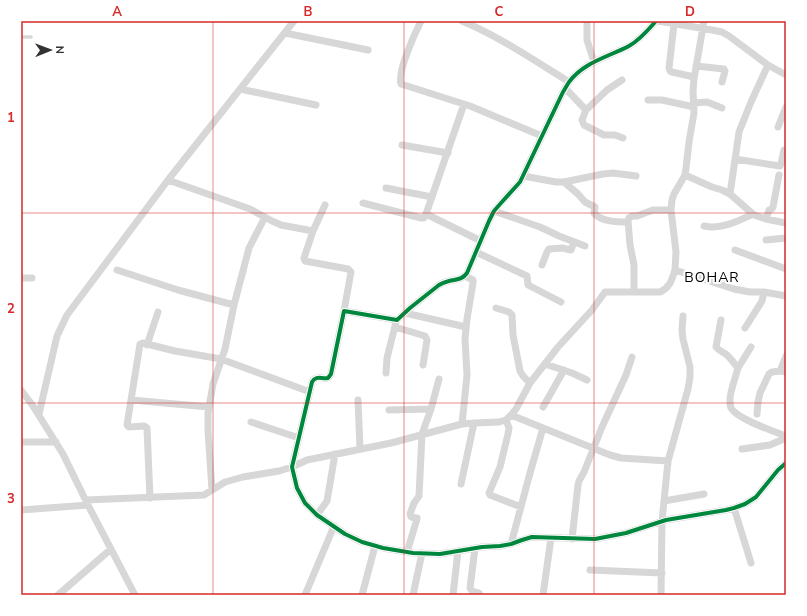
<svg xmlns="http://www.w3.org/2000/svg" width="807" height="616" font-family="'Nunito Sans',sans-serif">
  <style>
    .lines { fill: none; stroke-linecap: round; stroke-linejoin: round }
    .lane { stroke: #d7d7d7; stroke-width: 3.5 }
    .street { stroke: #d7d7d7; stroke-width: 7 }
    .cycleway-casing { stroke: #fff; stroke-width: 6 }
    .cycleway { stroke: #00873e; stroke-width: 4 }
    .grid { fill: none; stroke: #d62828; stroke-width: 1; stroke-opacity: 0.55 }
    .labels { text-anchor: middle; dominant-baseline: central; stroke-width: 4; stroke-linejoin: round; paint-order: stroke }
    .quarter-label { font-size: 14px; letter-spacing: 1px; fill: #000; stroke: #fff }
    .neatline { fill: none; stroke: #d62828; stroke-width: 1.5 }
    .grid-label { font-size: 13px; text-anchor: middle; font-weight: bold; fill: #d62828 }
  </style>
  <rect width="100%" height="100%" fill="#fff"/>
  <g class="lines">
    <path class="lane" d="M21,37H31"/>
    <path class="street" d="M421,21C415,33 397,72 401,84L470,106L542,136
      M462,21C500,37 534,60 569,82
      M656,21C648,30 640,40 629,46C608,57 584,62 569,82C567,85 565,89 563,92L520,182L501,203L494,211L489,221L467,273C462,280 457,279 449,281C445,282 442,283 439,285L410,308L397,320L344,311L331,374L328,378C321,379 316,375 312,382L292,467L297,488L305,503L317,515L345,534L362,542L383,548L413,553L440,554L482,547L500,546L511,544L522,540L532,537L595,539L626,533L666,520L726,510L734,508L745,504L756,497L778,470L786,463
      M658,21L712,30L722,32L729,36L768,65L786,75
      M587,24V40L594,62
      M674,24L669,68L670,71L672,72L694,77
      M285,33L368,50
      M696,66L724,69L725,71L722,82
      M565,88L586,110L582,120L584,125L604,135H615L623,138
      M240,89L316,105
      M648,100H662L694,107
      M694,103L707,102L722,108
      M464,104L426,214L481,241
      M586,110L607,90L622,80
      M778,127L786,107
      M402,145L448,153
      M735,159L780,166L781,164L784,150
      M685,175L712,187L722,190L730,194L754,215L766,219L786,223
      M523,176L556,182H564L603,174L613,173L636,176
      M168,180L250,209L272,221L281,225L313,231L304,258L305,261L348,269L351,272L344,311
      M564,182L578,194L585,202L595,207L594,213C601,222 618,222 628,222
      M386,188L432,197
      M730,194L739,132L751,102L768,65
      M363,203L421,218H424L426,214
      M494,211L540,227L559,236L585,246
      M766,219L769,210L772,209L773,207L779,175
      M704,226C721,230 738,221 753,214
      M313,231L325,205
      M766,240L786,238
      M735,250L786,269
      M476,252L527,276L528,285L561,302
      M542,265L547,252L549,249L562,248L571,250L574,242
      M117,270L178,290L234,305
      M675,270L676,252L671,210L672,200L674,194L685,175L686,168L689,142L694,113L693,91L694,79L704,21
      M21,278H32
      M634,292V265L630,245L628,221L629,218L632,216H637L653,210H671
      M496,308L509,312L512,315L513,335L520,371L523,376L530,383
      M405,313L466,327
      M721,320L716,347C719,351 723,352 727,355C731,359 734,363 738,368C736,376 729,394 730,401C730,404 730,406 731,408C737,419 773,431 786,436
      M395,327L425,336L427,340L423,365
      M745,328L762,301L764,292
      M147,345L158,312
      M786,356L780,371L786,372
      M545,364L572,373L587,380
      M738,368L751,347
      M386,373L387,358L396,322
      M21,390L33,406L63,454L88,505L135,595
      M131,400L209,407
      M358,400L360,449
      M543,407L564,370
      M389,410L431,409
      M39,414L57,336L67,315L168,180L294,21
      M757,414L758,402L760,393L769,374L772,372L780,371
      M511,415L610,455L621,458L668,461
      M506,420L509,428L508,434L500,467L489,493L490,495L521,507
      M251,422L299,438
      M462,424L467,375L465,339L467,319L473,283V280L465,276
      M21,442H56
      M742,449L770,445L786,438
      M461,484L474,423
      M212,490L208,431V413L213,384L225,349L234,305L249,248L265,217
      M150,498L147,428L144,426L129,427L127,425L140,344L143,343L175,351L221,359L310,392
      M86,500L204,495L225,482L243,477L279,471L292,467L307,460L391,443L462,424L474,423L499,422L506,420L511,415L516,409L530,383L558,347L592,310L605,292H660C670,288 672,279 675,270L734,289L750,292H764L786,296
      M664,501L704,494
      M734,508L751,563
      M21,510L88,505
      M317,515L327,501L335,454
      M572,539L578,485L579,481L584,472L602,427L626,375L632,357
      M511,544L530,473L543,428
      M475,548L470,588L472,591L479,593L480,595
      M407,552L417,519V518L411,517L410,514L414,503L419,496L422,434L431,409L439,379
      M590,570L662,573
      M58,595L111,549
      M305,595L334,526
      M362,595L375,546
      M413,595L422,553
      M453,595L458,551
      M543,595L551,538
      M661,595L662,521L668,461L688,389L690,377V367L683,339L682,330L683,316"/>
    <g class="cycleway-casing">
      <path id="cycleway" d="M656,21C648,30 640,40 629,46C608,57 584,62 569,82C567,85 565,89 563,92L520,182L501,203L494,211L489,221L467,273C462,280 457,279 449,281C445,282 442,283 439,285L410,308L397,320L344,311L331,374L328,378C321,379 316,375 312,382L292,467L297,488L305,503L317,515L345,534L362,542L383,548L413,553L440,554L482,547L500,546L511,544L522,540L532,537L595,539L626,533L666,520L726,510L734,508L745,504L756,497L778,470L786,463"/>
    </g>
    <use href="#cycleway" class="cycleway"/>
  </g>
  <path class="grid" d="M213,21V595M404,21V595M594,21V595M21,213H786M21,403H786"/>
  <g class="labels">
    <g class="quarter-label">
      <text x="712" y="277">BOHAR</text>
    </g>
  </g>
  <rect width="807" height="616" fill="none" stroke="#ffffff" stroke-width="44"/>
  <g transform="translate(50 50) rotate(89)" stroke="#ffffff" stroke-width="3" paint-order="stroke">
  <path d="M0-3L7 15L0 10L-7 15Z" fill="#333333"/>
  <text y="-6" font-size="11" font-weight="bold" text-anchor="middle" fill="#333333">N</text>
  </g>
  <rect x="22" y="22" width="763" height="572" class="neatline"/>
  <g class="grid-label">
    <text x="117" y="16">A</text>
    <text x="308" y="16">B</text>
    <text x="499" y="16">C</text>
    <text x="690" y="16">D</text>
    <text x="11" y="122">1</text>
    <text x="11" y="313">2</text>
    <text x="11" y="503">3</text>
  </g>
</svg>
